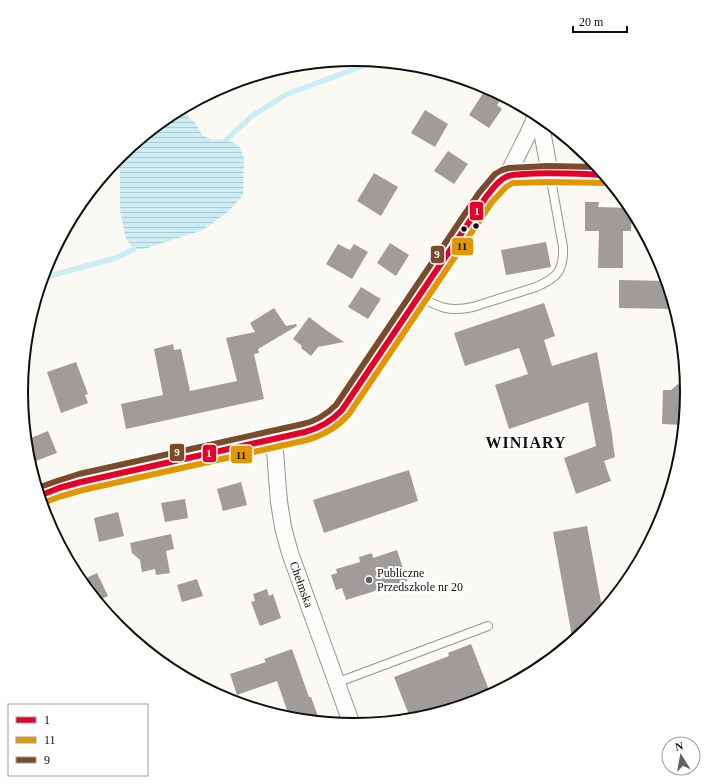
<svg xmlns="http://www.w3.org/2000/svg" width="709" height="784" font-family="'Times New Roman',serif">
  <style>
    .water { fill: url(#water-rules) }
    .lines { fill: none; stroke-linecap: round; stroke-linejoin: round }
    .stream { stroke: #ccedf4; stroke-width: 5.5 }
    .building { fill: #9f9c9a }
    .lane-casing { stroke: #959492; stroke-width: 10 }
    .street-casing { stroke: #959492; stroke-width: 18 }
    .lane { stroke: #fefefd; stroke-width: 8 }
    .street { stroke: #fefefd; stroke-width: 16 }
    .bus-1-casing { stroke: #fff; stroke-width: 9 }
    .bus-2-casing { stroke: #fff; stroke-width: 9 }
    .bus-3-casing { stroke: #fff; stroke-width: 9 }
    .bus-1 { stroke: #e4002b; stroke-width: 6 }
    .bus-2 { stroke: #e09702; stroke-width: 6 }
    .bus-3 { stroke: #7a4b2a; stroke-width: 6 }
    .bus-dot { fill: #0f0f0f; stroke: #fff; stroke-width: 1.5 }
    .poi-dot { fill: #62615f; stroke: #fff; stroke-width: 1.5 }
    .labels { text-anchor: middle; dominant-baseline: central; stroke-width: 4; stroke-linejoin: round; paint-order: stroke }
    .poi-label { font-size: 12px; fill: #0f0f0f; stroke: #fff; text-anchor: start }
    .street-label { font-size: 12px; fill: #0f0f0f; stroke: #fff }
    .district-label { font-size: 16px; font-weight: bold; letter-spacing: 1px; fill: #0f0f0f; stroke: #fff }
    .rim { fill: none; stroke: #0f0f0f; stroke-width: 2 }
    .line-badge { stroke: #fff; stroke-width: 1.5 }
    .badge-label { font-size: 11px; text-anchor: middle; font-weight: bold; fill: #fff }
    .pale-badge-label { font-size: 11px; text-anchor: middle; font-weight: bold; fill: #111 }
  </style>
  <defs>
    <pattern id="water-rules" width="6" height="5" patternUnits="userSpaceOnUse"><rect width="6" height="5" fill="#ccedf4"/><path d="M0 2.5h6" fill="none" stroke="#aecad0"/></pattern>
  </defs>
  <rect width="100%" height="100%" fill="#fbf9f4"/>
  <path class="water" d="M172,113L185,114L196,124L202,135L212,140L227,139L239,146L244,158L243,195L230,210L203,230L144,249H134L126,239L120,212V173L118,158Z"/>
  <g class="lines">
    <path class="stream" d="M227,139L252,116L285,95L376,61
      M42,278L116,258L134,249"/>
  </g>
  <path class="building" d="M487,87L504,95L497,105L502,109L489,128L469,115Z
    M425,110L448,124L435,147L411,133Z
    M448,151L468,164L454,184L434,171Z
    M374,173L398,187L381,216L357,201Z
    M585,202H599L598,207L632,208L631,231H623V268H598L599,231H585Z
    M546,242L551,267L506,275L501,250Z
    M390,243L409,255L396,276L377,263Z
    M338,244L350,250L354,244L368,252L352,279L326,264Z
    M619,280L668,281L676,309L619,308Z
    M361,287L381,299L368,319L348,307Z
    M544,303L555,336L544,340L552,366L597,352L612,434L613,444L615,457L604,461L611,481L576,494L564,458L596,446L588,402L509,429L495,385L528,374L519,348L465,366L454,333Z
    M274,308L286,326L296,324L297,326L258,349L259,353L254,354L264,399L126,429L121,404L163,395L154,349L173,344L174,350L181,349L190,391L237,381L226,338L255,332L250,323Z
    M309,317L326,330L344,342L318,347L311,356L301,348L302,346L293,339Z
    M76,362L88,394L85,395L88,403L61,413L47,372Z
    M678,384L683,390H687L685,425L662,424L663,390H671Z
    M48,431L57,453L33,462L26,440Z
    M409,470L418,501L324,533L313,500Z
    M241,482L247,505L223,511L217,489Z
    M185,499L188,518L165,522L161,503Z
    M118,512L124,536L99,542L94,518Z
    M587,526L603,613L590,628L573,642L553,532Z
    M171,534L174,549L166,551L170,573L156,575L155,569L142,572L140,560L132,553L130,543Z
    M397,550L407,581L346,600L342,588L336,590L331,575L337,573L336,569L360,562L359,557L372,553L373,558Z
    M97,573L108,596L97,601L80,581Z
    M197,579L203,596L182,602L177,585Z
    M267,589L269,596L273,594L281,618L260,626L251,602L255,601L253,594Z
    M471,644L491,695L482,700L419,719L411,720L394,677L449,656L448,653Z
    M292,649L309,697H311L320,722L290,719L277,681L237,695L230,674L266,662L264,659Z"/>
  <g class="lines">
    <g class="lane-casing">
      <path id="lane" d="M419,296C440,308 449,312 473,307L536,287C557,278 564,271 563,247L550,174
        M336,683L488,626"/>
    </g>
    <g class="street-casing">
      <g id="street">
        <path d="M539,115L550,174"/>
        <path d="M507,176L535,174L606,175"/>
        <path id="s1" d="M274,439L279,502L283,527L290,553L352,725"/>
        <path d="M39,496C65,484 96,479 124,472C184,458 245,445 305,432C321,428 331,423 342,410L486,197L493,189L507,176L528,134L533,123L536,113"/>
      </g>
    </g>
    <use href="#lane" class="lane"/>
    <use href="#street" class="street"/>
    <g class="bus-1-casing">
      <path id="bus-1" d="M39,496L59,488L81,482L305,432C320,428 331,422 342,410L486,197C492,190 497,181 506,177C511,174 518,175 524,174C551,172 579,174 606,175"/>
    </g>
    <g class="bus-2-casing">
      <path id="bus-2" d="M42,503L62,496L83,490L307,440C324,435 337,428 349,414L492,202L506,187L513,183L548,182L606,183"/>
    </g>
    <g class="bus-3-casing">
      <path id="bus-3" d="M37,488L57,481L79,474L303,424C316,421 326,415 336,405L479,193L495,174L502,170L509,168L547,166L599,167"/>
    </g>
    <use href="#bus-1" class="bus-1"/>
    <use href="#bus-2" class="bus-2"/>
    <use href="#bus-3" class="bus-3"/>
  </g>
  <g class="bus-dot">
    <circle cx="476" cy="226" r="3.5"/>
    <circle cx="464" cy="229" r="3.5"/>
  </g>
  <circle class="poi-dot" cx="369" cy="580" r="4"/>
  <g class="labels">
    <g class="poi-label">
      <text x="377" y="573">Publiczne<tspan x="377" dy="14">Przedszkole nr 20</tspan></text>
    </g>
    <g class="street-label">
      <text stroke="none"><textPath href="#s1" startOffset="149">Chełmska</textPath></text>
    </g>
    <g class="district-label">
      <text x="526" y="442">WINIARY</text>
    </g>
  </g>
  <path d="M0 0H709V784H0ZM28 392a326 326 0 1 1 652 0a326 326 0 1 1-652 0Z" fill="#fff" fill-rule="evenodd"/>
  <path class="rim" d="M28 392a326 326 0 1 1 652 0a326 326 0 1 1-652 0Z"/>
  <g class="line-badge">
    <rect x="469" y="201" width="15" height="20" rx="4" fill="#e4002b"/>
    <rect x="451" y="237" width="23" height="19" rx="4" fill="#e09702"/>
    <rect x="430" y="245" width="15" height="19" rx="4" fill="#7a4b2a"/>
    <rect x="169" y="443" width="16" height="19" rx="4" fill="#7a4b2a"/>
    <rect x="202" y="444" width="15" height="19" rx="4" fill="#e4002b"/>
    <rect x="230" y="445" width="23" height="19" rx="4" fill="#e09702"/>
  </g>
  <g class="badge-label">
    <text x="477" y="215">1</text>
    <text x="437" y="258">9</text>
    <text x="177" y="456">9</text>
    <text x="209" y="457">1</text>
  </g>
  <g class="pale-badge-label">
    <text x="462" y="250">11</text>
    <text x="241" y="459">11</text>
  </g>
  <rect x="8" y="704" width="140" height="72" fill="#ffffff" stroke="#9f9f9f"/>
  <rect x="16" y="717" width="20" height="6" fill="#e4002b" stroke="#9f9f9f"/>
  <text x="44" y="724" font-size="12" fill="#0f0f0f">1</text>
  <rect x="16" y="737" width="20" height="6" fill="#e09702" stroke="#9f9f9f"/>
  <text x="44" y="744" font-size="12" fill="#0f0f0f">11</text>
  <rect x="16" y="757" width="20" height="6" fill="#7a4b2a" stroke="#9f9f9f"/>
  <text x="44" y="764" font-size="12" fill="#0f0f0f">9</text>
  <g transform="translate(681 756) rotate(349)"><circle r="19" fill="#ffffff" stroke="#9f9f9f"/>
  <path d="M0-3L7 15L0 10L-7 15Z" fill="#62615f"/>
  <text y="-6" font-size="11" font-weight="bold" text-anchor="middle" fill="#0f0f0f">N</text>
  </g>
  <path d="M573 26v6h54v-6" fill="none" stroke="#0f0f0f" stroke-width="2"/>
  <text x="579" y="26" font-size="12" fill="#0f0f0f" stroke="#ffffff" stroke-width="3" paint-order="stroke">20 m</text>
</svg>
